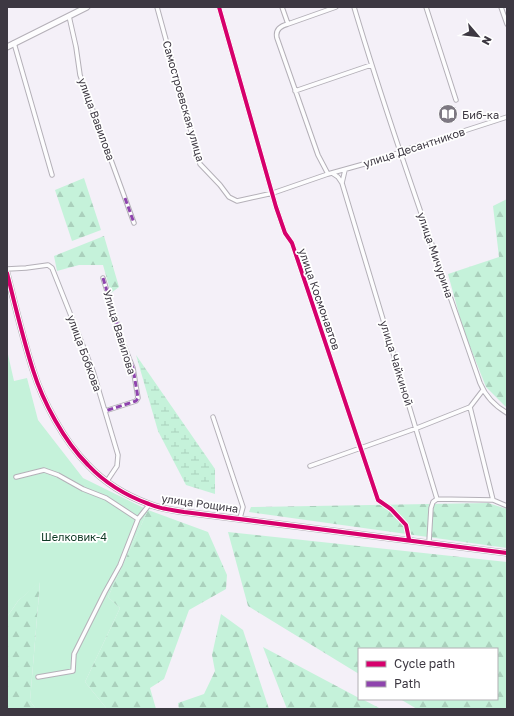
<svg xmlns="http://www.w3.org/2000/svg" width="514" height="716" font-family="'Golos Text',sans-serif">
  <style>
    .green { fill: #c5f2da }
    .forest { fill: url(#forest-firs) }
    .wetland { fill: url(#wetland-marsh) }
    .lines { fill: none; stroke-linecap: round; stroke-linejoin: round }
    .street-casing { stroke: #b4b0b8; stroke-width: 5.5 }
    .secondary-casing { stroke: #b4b0b8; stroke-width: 7 }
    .street { stroke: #fdfdfe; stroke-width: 3.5 }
    .secondary { stroke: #fdfdfe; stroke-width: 5 }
    .quiet { stroke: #8e44ad; stroke-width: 3; stroke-dasharray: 6 3; stroke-linecap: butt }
    .cycleway-casing { stroke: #fff; stroke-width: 6 }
    .cycleway { stroke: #d6006c; stroke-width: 4 }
    .labels { text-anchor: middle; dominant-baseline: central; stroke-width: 3.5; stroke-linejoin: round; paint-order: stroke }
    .street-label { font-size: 11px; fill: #3d3842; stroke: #fff }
    .poi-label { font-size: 11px; fill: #3d3842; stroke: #fff; text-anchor: start }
    .park-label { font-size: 11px; fill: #0e3924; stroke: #fff }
  </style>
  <defs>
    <pattern id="forest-firs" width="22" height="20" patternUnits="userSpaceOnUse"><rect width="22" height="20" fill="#c5f2da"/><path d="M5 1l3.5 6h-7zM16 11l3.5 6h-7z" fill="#aad0bc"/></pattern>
    <pattern id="wetland-marsh" width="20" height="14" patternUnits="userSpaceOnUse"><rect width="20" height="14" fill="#c5f2da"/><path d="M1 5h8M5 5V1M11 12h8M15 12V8" fill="none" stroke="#aad0bc"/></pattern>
  </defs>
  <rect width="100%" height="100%" fill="#f4f0f8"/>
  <path class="green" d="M7,350L14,381L27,378L38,420L83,478L148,510L108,597L120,608L85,682L107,709H36L30,701L40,582L18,601L7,617Z"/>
  <path class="forest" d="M84,178L101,230L72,241L55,190Z
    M507,199V408L486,387L463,329L448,274L499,257L493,206Z
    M104,236L119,287L111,293L103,265H79L57,271L54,256Z
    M488,503L507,509V548L249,512L251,507Z
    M148,510L208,532L227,575L226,589L189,610L164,679L150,688L156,709H107L85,682L120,608L108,597Z
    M228,532L507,562V709H417L400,699H497V649H359V674L248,606Z
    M40,581L30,701L36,709H7V617L18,601Z
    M221,614L243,630L269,709H179L178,703L204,694L215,671L212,655Z
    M263,647L359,698V699H362L381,709H287Z"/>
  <path class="wetland" d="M136,355L215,469V494L186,485L158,431Z"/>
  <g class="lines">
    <g class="street-casing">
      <path id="street" d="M157,7L200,164L220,185L229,197L237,201L273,193L328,174L382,159L408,149L507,117
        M219,7L276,207L285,233L292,243L378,500L391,509L406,525L409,539
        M282,7L288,24C280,26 275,30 277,38L318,155L328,174
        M354,7C392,134 437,258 480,383C485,395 495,406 507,413
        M426,7L456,100
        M501,7L507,24
        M69,16L76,47L80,75L134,223
        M288,24L336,7
        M14,43L52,175
        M295,91L371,65
        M345,170L342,183L437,499L433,502L431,508L429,542
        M332,173L338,177L342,183
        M7,269L26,268L48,265L52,268L93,371L118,455L117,466L107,481
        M103,278L123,343L133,368L138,398L136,401L105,411
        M483,390L470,407L493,500
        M213,417L243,507L240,518
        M310,466L417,428L470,407
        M16,477L44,470L58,475L83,489L106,498L138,519L120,565L105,592L74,654L73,671L38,677
        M437,499L493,500L507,506
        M138,519L149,505"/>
    </g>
    <g class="secondary-casing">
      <path id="secondary" d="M7,47L87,7
        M7,273C15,305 23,339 33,370C43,402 64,441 88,465C104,482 127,496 149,504C160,509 173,510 184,512L507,553"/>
    </g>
    <use href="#street" class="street"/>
    <use href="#secondary" class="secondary"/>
    <path class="quiet" d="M125,198L134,223
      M103,278L123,343L133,368L138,398L136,401L105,411"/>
    <g class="cycleway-casing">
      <path id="cycleway" d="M219,7L276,207L285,233L292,243L378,500L391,509L406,525L409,539
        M7,273C15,305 23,339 33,370C43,402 64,441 88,465C104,482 127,496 149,504C160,509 173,510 184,512L507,553"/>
    </g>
    <use href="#cycleway" class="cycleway"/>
  </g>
  <defs>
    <g id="library-disc" transform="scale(1)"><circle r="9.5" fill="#7d7882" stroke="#fff"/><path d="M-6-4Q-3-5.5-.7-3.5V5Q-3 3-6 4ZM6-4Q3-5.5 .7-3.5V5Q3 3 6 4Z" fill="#fff"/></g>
  </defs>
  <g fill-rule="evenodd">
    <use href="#library-disc" x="448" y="114"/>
  </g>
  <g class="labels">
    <g class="street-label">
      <text transform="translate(184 101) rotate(74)">Самостроевская улица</text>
      <text transform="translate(97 119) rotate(70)">улица Вавилова</text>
      <text transform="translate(414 147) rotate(-18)">улица Десантников</text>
      <text transform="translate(436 255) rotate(71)">улица Мичурина</text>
      <text transform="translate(320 299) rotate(71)">улица Космонавтов</text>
      <text transform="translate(120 332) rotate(73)">Улица Вавилова</text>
      <text transform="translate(85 353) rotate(70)">улица Бобкова</text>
      <text transform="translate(397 363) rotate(73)">улица Чайкиной</text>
      <text transform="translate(200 503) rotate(8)">улица Рощина</text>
    </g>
    <g class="poi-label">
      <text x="462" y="114">Биб-ка</text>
    </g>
    <g class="park-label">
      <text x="74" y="536">Шелковик-4</text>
    </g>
  </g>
  <rect width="514" height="716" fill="none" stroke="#3d3842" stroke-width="16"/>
  <rect x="358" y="648" width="140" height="52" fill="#ffffff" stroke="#b1afb3"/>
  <rect x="366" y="661" width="20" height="6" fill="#d6006c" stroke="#b1afb3"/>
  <text x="394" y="668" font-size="12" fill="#3d3842">Cycle path</text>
  <rect x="366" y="681" width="20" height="6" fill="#8e44ad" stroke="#b1afb3"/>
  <text x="394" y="688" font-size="12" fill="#3d3842">Path</text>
  <g transform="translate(478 36) rotate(118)" stroke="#ffffff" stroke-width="3" paint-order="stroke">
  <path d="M0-3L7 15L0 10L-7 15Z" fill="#3d3842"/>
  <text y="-6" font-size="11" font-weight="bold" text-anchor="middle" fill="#3d3842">N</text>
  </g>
</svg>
